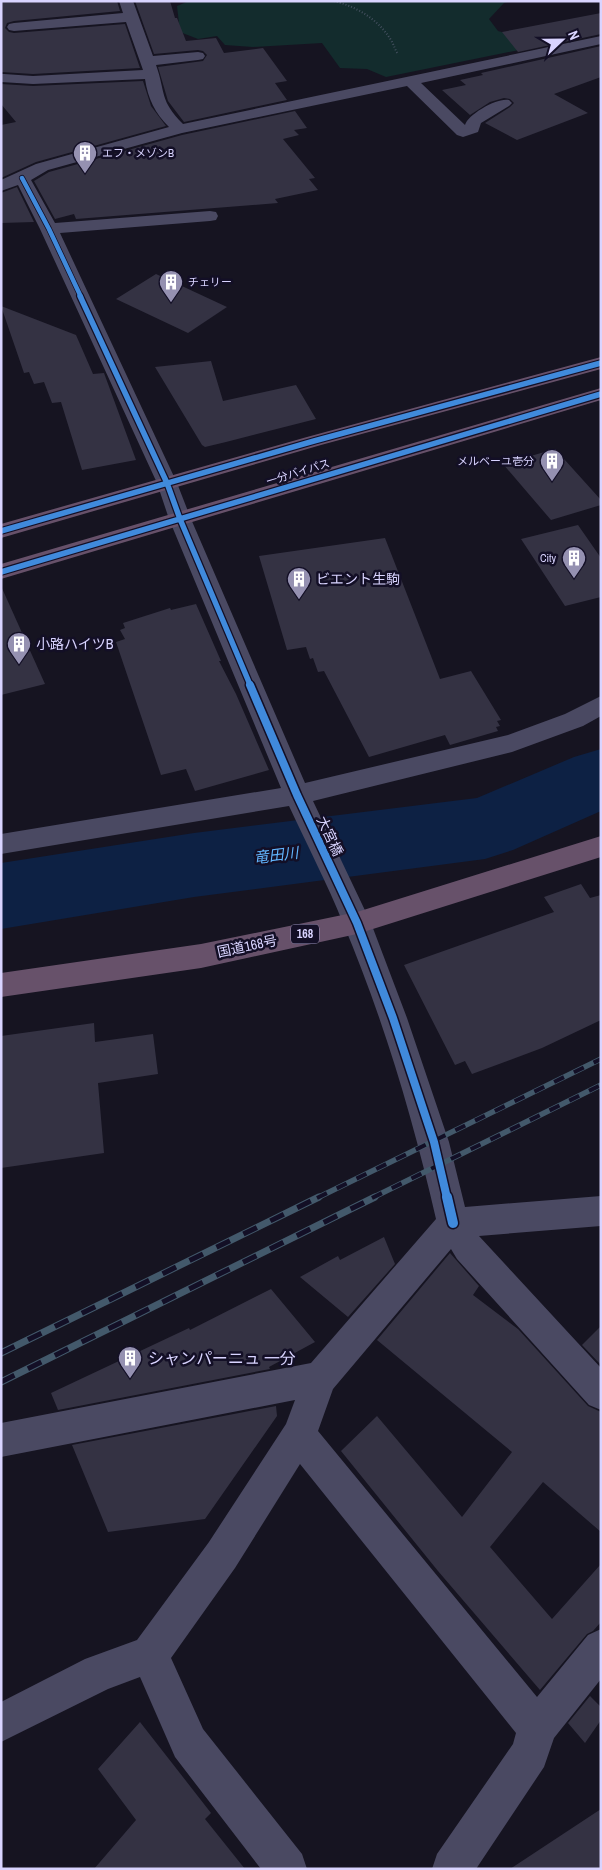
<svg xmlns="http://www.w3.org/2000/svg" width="602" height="1870" font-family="'Archivo Narrow','Noto Sans JP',sans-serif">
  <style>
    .green { fill: #132c2d }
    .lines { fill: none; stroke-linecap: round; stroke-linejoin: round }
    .river { fill: #0d2144; fill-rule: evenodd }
    .building { fill: #343243 }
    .path { stroke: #44505f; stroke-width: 2; stroke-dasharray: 1 2; stroke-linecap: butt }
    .minor { fill: #4a4962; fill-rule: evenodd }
    .highway { fill: #67516a; fill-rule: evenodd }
    .rail-far1-casing { stroke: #43596b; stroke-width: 5.5 }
    .rail-casing { stroke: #43596b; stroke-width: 7 }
    .rail-far1 { stroke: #130f26; stroke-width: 4; stroke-dasharray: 11; stroke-linecap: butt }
    .rail { stroke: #130f26; stroke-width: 5; stroke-dasharray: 15; stroke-linecap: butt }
    .cycleway-far3-casing { stroke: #130f26; stroke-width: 6 }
    .cycleway-far2-casing { stroke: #130f26; stroke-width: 8 }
    .cycleway-far1-casing { stroke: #130f26; stroke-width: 11 }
    .cycleway-casing { stroke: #130f26; stroke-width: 13 }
    .cycleway-far3 { stroke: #408adc; stroke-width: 4.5 }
    .cycleway-far2 { stroke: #408adc; stroke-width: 5.5 }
    .cycleway-far1 { stroke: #408adc; stroke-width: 8 }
    .cycleway { stroke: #408adc; stroke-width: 10 }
    .labels { text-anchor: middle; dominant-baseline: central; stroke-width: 5; stroke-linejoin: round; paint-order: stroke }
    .far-poi-label { font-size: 11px; fill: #d9d4ff; stroke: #130f26; text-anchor: start }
    .far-street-label { font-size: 11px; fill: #d9d4ff; stroke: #130f26 }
    .shield { fill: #130f26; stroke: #9e99be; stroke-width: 1 }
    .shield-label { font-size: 12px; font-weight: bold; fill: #d9d4ff }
    .poi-label { font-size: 14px; fill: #d9d4ff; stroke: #130f26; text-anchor: start }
    .street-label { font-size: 14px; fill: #d9d4ff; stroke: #130f26 }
    .water-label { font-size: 15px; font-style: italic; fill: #62b6ff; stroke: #130f26 }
    .near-poi-label { font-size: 16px; fill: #d9d4ff; stroke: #130f26; text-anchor: start }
  </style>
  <rect width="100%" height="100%" fill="#161421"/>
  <path class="green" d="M189,1H511L504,3L489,19L498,31L512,35L529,48L386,77L367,69L340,68L322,43L253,47L225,45L217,36L198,39L180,32L177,6Z"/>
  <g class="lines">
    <path class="river" d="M601,749V811L513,850L485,859L194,897L1,929V863L194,833L477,798L574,757Z"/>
  </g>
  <path class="building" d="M1,1H117L120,11L14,21L7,23L5,28L9,32L14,33L125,24L140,68L33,74L1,72Z
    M135,1H170L175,18H177L186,41L216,38L224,53L263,48L287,81L275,83L287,100L184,122L168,101L158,67L203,61L207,55L203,51L198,50L154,54Z
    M601,13V34L518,52L502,32Z
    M601,46V77L554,94L588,113L517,140L485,123L510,107L514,103L510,99L504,98L490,102L470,115L442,90L466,85L460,80L483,75L481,73Z
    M143,81L151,106L166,126L36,162L1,178V125L16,122L1,104V84L33,86Z
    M295,111L307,128L294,130L299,135L283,139L315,178L309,179L318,190L275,199L278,203L76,219L74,214L55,219L34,181L49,172L182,135Z
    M17,187L34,222L1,223V193Z
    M156,274L227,307L188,333L116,299Z
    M1,306L76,335L93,374L104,373L136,460L82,470L61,402L52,403L44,382L34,384L29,372L24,373Z
    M211,361L223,401L296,385L316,419L226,442L205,447L202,445L155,367Z
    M555,449L601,500V505L551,520L503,464Z
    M578,525L601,558V597L565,606L521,539Z
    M385,538L440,679L471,671L501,720L497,721L500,726L496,727L498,731L450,745L445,735L369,757L324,671L318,672L313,658L310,659L306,647L287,650L259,556Z
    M1,586L45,684L1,695Z
    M196,604L221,661H219L236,694L269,770L195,791L186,769L161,775L116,642L125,639L120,630L125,628L123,623L170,608L171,610Z
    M581,884L590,898L601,895V1020L542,1048L472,1074L465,1061L455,1065L404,965L554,912L544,897Z
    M94,1023L95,1042L153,1034L158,1074L98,1083L104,1153L1,1168V1036Z
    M384,1237L395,1264L348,1317L300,1277L338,1256L340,1260Z
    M450,1253L479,1286L473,1295L518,1329L588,1406L601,1412V1532L543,1482L490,1547L552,1619L601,1564V1622L593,1631L587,1634L540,1690L438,1571L341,1451L377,1416L462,1517L512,1452L377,1340Z
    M271,1289L315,1342L269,1367L270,1369L58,1410L51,1393L189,1328L190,1330Z
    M601,1326V1365L582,1345Z
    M276,1406L277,1416L205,1519L108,1532L72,1445Z
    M590,1696L601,1707V1720L585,1743L568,1723Z
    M140,1722L211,1813L205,1819L245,1869H94L136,1820L98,1769Z
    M601,1809V1869H510Z"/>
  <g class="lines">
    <path class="path" d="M334,1C357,7 378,19 391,40C394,45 395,50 398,54"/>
    <path class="minor" d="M119,1H133L153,56L198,52L203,53L205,56L203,59L198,60L156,65C166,93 159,100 183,124L601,36V44L421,83L465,125C468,114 498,97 509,100L512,103L509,106L481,123L478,132L463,137L457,135L407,86L182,133L48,170L31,180L55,223L210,211L216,212L218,216L216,220L210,221L60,233L177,483L191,519L305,783L508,735L565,714L601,696V716L583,726L512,752L313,801L371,923L407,1018L449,1142L465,1207L601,1196V1226L479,1236L601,1368V1410L589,1405L457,1259L451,1249L333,1389L318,1431L537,1697L588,1635L601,1629V1679L554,1738L544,1767L476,1869H432L437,1854L513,1744L516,1733L300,1464L235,1568L171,1658L203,1729L302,1854L307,1869H261L175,1757L140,1677L108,1689L1,1742V1702L85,1659L137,1640L209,1542L286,1424L295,1400L1,1457V1423L311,1363L436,1219C413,1118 383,1018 343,923C327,883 307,845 289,806L1,854V834L281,788L169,519L157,483L40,229L18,185L1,191V180L36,164L169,127C155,113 148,99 145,79L33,84L1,82V74H4L33,76L143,70L126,22L14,31L9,30L7,27L9,24L14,23L123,13Z"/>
    <path class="highway" d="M601,357V369L321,445L1,538V524L307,437Z
      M601,388V400L1,579V564Z
      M601,836V857L357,934L201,968L1,997V973L201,944L357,912Z"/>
    <g class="rail-far1-casing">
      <path id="rail-far1" d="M317,1198L601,1059
        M372,1198L601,1085"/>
    </g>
    <g class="rail-casing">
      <path id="rail" d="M1,1353L319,1197
        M1,1382L375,1197"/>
    </g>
    <use href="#rail-far1" class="rail-far1"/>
    <use href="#rail" class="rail"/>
    <g class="cycleway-far3-casing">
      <path id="cycleway-far3" d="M22,178L49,229L81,297"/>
    </g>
    <g class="cycleway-far2-casing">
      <path id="cycleway-far2" d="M80,296L167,483L180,519L251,687
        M1,531L314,441L601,363
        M1,572L601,394"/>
    </g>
    <g class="cycleway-far1-casing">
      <path id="cycleway-far1" d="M250,685L297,795L357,923L393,1018L434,1142L447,1198"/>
    </g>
    <g class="cycleway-casing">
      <path id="cycleway" d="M447,1197L453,1223"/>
    </g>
    <use href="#cycleway-far3" class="cycleway-far3"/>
    <use href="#cycleway-far2" class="cycleway-far2"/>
    <use href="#cycleway-far1" class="cycleway-far1"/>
    <use href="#cycleway" class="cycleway"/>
  </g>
  <defs>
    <g id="building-pin" transform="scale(1.25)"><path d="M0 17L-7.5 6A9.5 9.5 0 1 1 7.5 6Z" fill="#9591b1" stroke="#130f26"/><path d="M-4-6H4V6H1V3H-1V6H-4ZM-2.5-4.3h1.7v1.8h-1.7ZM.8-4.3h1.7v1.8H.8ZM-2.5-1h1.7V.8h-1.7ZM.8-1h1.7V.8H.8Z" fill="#fff"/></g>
  </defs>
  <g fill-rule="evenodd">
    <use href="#building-pin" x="85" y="153"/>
    <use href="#building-pin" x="171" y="282"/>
    <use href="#building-pin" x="552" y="461"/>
    <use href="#building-pin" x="574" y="558"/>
    <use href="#building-pin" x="299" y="579"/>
    <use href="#building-pin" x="19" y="644"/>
    <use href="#building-pin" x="130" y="1358"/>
  </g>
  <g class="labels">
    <g class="far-poi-label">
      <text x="102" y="153">エフ・メゾンB</text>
      <text x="188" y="282">チェリー</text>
      <text x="534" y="461" text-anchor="end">メルベーユ壱分</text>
      <text x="556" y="558" text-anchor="end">City</text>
    </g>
    <g class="far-street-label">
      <text transform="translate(298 472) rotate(-17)">一分バイパス</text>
    </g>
    <rect class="shield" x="291" y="924.5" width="28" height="19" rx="4"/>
    <g class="shield-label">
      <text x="305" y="934">168</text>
    </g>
    <g class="poi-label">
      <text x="316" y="579">ビエント生駒</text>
      <text x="36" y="644">小路ハイツB</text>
    </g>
    <g class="street-label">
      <text transform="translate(330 836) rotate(65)">大宮橋</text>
      <text transform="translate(247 946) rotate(-12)">国道168号</text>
    </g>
    <g class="water-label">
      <text transform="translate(276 855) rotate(-7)">竜田川</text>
    </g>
    <g class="near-poi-label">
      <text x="148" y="1358">シャンパーニュ 一分</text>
    </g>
  </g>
  <rect width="602" height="1870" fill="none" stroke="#d9d4ff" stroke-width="5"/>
  <g transform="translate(562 40) rotate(68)" stroke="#130f26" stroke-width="4" paint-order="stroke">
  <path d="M0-4L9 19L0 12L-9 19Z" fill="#d9d4ff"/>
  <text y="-8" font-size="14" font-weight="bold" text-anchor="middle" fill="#d9d4ff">N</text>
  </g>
</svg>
